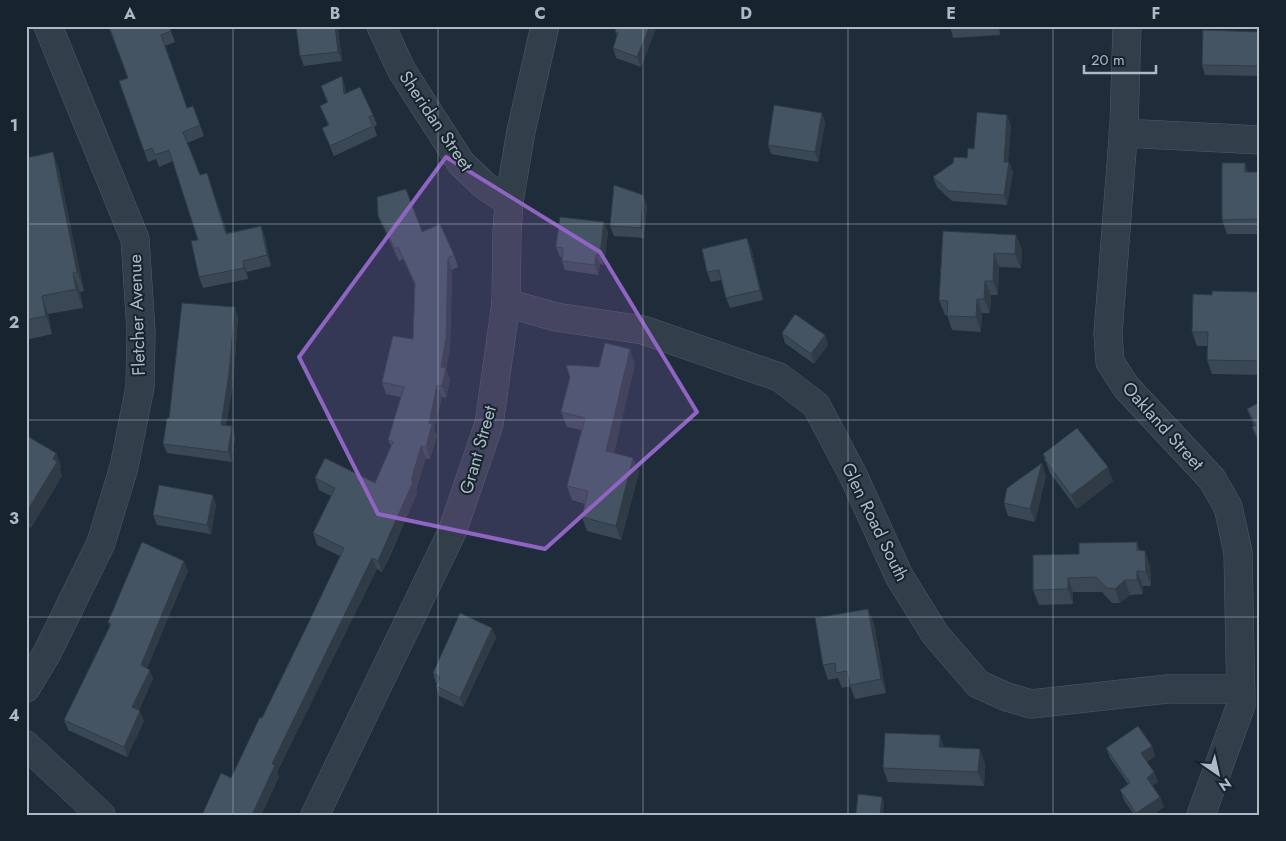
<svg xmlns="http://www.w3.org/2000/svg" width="1286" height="841" font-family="Jost,sans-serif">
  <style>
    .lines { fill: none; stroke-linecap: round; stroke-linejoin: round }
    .minor-casing { stroke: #4f5c67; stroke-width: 29 }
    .tertiary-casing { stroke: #4f5c67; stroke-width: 29 }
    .minor { stroke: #323e49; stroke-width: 28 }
    .tertiary { stroke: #323e49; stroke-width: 28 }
    .wall { fill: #3a4855 }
    .shaded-wall { fill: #303b45 }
    .building { fill: #445463; stroke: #303b45 }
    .marked { fill: #8f64c2; fill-opacity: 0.2; stroke: #8f64c2; stroke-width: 4; stroke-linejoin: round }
    .grid { fill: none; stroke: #acb9c6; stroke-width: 1; stroke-opacity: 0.55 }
    .labels { text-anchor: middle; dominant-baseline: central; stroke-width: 4; stroke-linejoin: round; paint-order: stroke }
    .street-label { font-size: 18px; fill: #acb9c6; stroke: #17232d }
    .neatline { fill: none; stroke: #acb9c6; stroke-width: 2 }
    .grid-label { font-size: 16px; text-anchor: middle; font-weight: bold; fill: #acb9c6 }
  </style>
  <rect width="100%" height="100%" fill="#1e2d39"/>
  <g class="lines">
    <g class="minor-casing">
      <path id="minor" d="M381,26L402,71L461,163L485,186L509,202
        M1127,26L1124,125L1108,334L1110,362L1126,387L1212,479L1228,507L1238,552L1241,705L1201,815
        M1123,133L1260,140
        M506,303L556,317L643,330L779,377L816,405L853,475L899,576L935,634L978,684L1007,697L1031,704L1167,689H1241
        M26,688L47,653L101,543L124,467L140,387L141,331L135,239L48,26
        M26,745L101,815"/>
    </g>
    <g class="tertiary-casing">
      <path id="tertiary" d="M315,815L452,532L489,424L506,303L507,233L509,202L521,131L545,26"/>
    </g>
    <use href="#minor" class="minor"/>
    <use href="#tertiary" class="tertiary"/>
  </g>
  <path class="wall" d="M108,26H169L175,42L165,46L187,108L193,106L204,136L187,143L200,175L207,173L227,233L261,226L265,238L271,266L247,272L248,279L203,288L199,277L198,240L173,161L159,167L156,159L148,162L119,81L128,78Z
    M296,26H342L343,29L338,30L342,61L304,66L300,56Z
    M657,26L641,67L616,58L613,48L617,36L615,31Z
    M950,26H1000V35L953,38Z
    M1260,32V76L1205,75L1202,65Z
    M321,86H345L346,93L373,115L377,125L374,127L377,136L334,156L322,128L328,125L320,106L327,102Z
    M822,113L825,123L818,162L771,154L768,145Z
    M1011,125L1008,162H1009L1013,172L1007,205L952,201L937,187L933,177L967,158L974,149Z
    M53,152L59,171L84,291L80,292L83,308L48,314L52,334L26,340V158Z
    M1249,172H1260V234H1227L1222,220Z
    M647,205L644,238L614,236L610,226Z
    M378,216L422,232L454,255L458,267L452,270L450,350L446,369L450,380L446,398L442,397L434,430L437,436L430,459L426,458L416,490L417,493L390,556L382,572L377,569L277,772L279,777L261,815H202L231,778L262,718L304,632L340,556L317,545L313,533L331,496L319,490L315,478L375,483L391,447L388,440L401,397L386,394L382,382L413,339L415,285L403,259L399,261L383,227Z
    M943,231L1022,249L1021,268L999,267L998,295H991L990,313H982L981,332L952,330L947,315H945L939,300Z
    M608,232L604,265L600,264L598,275L565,270L562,261V257H560L556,247Z
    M751,248L763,300L730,308L726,298L721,280L711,282L707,272Z
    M1260,292V375L1212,374L1207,360V346H1197L1192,332L1212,295Z
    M238,317L233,384L226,425L235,436L232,462L167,453L163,444L169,418Z
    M782,333L825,335L828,345L814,364L785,343Z
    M635,364L614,453L633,458L639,472L621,540L587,531L582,517L585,504L572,500L567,486L582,430L567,427L561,412L599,367Z
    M1260,402V446L1252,427L1254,426L1247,409Z
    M26,437L56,453L61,467L60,470L62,476L31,528L26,525Z
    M1043,454L1113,481L1077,509L1050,473Z
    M1046,476L1035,522L1008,516L1004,503Z
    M213,495L216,505L211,534L157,525L153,515Z
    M1140,550L1150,565L1151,586H1143V594L1130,595L1120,603H1112L1102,592H1073V604L1039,605L1033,590L1079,554Z
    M188,571L147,668L153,679L139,710L144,721L127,757L68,730L64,720L110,626L108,622Z
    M874,623L886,693L855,699L850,686L842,688L838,678L828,680L823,665Z
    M492,628L496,638L463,707L439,696L436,686L437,683H436L433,673Z
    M1152,746L1155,756L1147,762L1154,772L1158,782L1152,786L1160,797L1164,807L1152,815H1134L1124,800L1120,790L1128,784L1110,758L1106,748Z
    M944,747L985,763L984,786L888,782L883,768Z"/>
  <path class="shaded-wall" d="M335,26H337L338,30L342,61L338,52Z
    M650,26H657L641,67L637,57Z
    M997,26H1000V35Z
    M342,76L345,86L348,104L344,94Z
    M822,113L825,123L818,162L815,152Z
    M1007,115L1011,125L1007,172L1004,162Z
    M53,152L59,171L84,291L77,272Z
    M1009,162L1013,172L1007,205L1004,195Z
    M1245,163L1250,177L1245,172Z
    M643,195L647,205L644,238L641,228Z
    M604,222L608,232L604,265L600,255Z
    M261,226L265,238L271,266L267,255Z
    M1016,235L1022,249L1021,268L1015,254Z
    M747,238L751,248L763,300L760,290Z
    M994,253L999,267L998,295L993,281Z
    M596,255L600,264L598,275L595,265Z
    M448,258L452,270L450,350L446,369L450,380L446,398L442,386L441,367Z
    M243,261L247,272L248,279L244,268Z
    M73,273L80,292L83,308L76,289Z
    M985,281L991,295L990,313L984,299Z
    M42,296L48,314L52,334L46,316Z
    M977,299L982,313L981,332L976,317Z
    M235,307L238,317L233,384L224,434L221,425Z
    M825,335L828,345L814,364L811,354Z
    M630,349L635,364L611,465L606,451Z
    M437,385L442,397L434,430L437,436L430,459L426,447L429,423Z
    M232,426L235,436L232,462L228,452Z
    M421,446L426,458L416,490L417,493L382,572L378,561L411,481Z
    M56,453L61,467L60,470L62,476L31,528L26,513Z
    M633,458L639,472L621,540L616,526Z
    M1042,463L1046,476L1035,522L1030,509Z
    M1108,467L1113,481L1077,509L1071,495Z
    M213,495L216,505L211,534L207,525Z
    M1137,542L1142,556L1137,550Z
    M1145,551L1150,565L1151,586L1146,572Z
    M372,558L377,569L277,772L279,777L261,815H252L272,764Z
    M184,561L188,571L144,675L141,665Z
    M1137,571L1143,586V594L1137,580Z
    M1068,578L1073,592V604L1068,589Z
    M1125,580L1130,595L1120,603L1115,589Z
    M868,609L874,623L886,693L881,679Z
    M492,628L496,638L463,707L460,698Z
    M150,670L153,679L135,717L132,707Z
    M140,711L144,721L127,757L124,747Z
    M940,735L945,750L939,747Z
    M1152,746L1155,756L1145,763L1141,753Z
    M980,749L985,763L984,786L978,772Z
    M1154,772L1158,782L1150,787L1147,778Z
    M882,797L884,802L883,815H880Z
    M1160,797L1164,807L1152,815H1136V813Z"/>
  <path class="building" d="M109,26H169L171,31L161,35L187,108L193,106L200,125L183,132L200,175L207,173L226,234L261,226L267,255L243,261L244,268L199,277L191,241L198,240L169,150L155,155L152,148L144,151L119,81L128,78Z
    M296,26H335L338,52L300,56Z
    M617,26H650L637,57L613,48L618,33L615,31Z
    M950,26H983L950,29Z
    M1203,30L1260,32V66L1202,65Z
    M342,76L344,94L360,87L373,115L369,117L373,126L330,146L322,128L329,125L320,106L328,102L321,86Z
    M774,105L822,113L815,152L768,145Z
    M977,112L1007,115L1004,162H1009L1004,195L949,191L933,177L953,163L954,157L967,158L968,148L974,149Z
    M53,152L77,272L73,273L76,289L42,296L46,316L26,320V158Z
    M1222,163H1245V172H1260V219L1222,220Z
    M614,185L643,195L641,228L610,226Z
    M406,189L422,232L440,224L454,255L448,258L446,339L441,367L446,368L442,386L437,385L429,423L432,424L426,447L421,446L411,481L413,482L385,545L378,561L372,558L272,764L275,765L252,815H202L221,773L231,778L260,717L262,718L304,632L344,548L313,533L335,488L315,478L325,458L375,483L393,442L388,440L404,387L382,382L393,336L413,339L415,283L398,247L395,249L378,216L377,197Z
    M560,217L604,222L600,255H596L595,265L562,261L563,248L556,247Z
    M943,231L1016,235L1015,254L994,253L993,281H985L984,299H977L976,317L947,316L948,301L939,300Z
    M747,238L760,290L726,298L719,270L707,272L702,249Z
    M1212,291L1260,292V361L1207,360L1208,332H1192L1193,294L1212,295Z
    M182,303L235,307L229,374L221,425L232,426L228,452L163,444L167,418H169Z
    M795,314L825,335L811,354L782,333Z
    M605,343L630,349L606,451L633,458L616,526L582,517L588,491L567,486L585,418L561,412L570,377L566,365L599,367Z
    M1260,402V442L1252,427L1256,425L1247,409Z
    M1077,428L1108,467L1071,495L1044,459L1046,458L1043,454Z
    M27,436L56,453L53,459L57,462L26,513Z
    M1042,463L1030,509L1004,503L1007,488Z
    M159,485L213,495L207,525L153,515Z
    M142,542L184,561L141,665L150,670L132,707L140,711L124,747L64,720L111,624L108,622Z
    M1137,542V550L1145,551L1146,572L1137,571V580H1125L1115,589L1107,588L1096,577L1068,578V589L1033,590V555L1079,554V543Z
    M868,609L881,679L850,685L847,671L836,673L835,663L823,665L815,618Z
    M460,613L492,628L460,698L436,686L440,677L433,673Z
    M1138,726L1152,746L1141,753L1154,772L1147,778L1160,797L1136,813L1120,790L1130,783L1106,748Z
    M885,733L940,735L939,747L980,749L978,772L883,768Z
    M858,794L882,797L880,815H856Z"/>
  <path class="marked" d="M446,157L600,252L697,412L545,549L378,514L299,357Z"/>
  <path class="grid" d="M233,26V815M438,26V815M643,26V815M848,26V815M1053,26V815M26,224H1260M26,420H1260M26,617H1260"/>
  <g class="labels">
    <g class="street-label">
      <text transform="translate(436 121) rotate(56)">Sheridan Street</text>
      <text transform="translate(137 315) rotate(-92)">Fletcher Avenue</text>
      <text transform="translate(1163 426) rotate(48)">Oakland Street</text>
      <text transform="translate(478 450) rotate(-74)">Grant Street</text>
      <text transform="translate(875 522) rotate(64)">Glen Road South</text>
    </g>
  </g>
  <rect width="1286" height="841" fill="none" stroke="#17232d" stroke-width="55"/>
  <g transform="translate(1218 774) rotate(146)" stroke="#17232d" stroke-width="4" paint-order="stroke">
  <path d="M0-4L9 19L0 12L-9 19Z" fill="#acb9c6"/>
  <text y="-8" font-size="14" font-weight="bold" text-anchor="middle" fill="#acb9c6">N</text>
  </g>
  <path d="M1084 65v8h72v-8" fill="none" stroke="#acb9c6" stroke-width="2.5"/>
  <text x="1091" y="65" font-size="15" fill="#acb9c6" stroke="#17232d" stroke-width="4" paint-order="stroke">20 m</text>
  <rect x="28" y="28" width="1230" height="786" class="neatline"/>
  <g class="grid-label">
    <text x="130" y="19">A</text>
    <text x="335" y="19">B</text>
    <text x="540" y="19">C</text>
    <text x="746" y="19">D</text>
    <text x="951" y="19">E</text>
    <text x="1156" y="19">F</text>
    <text x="14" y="131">1</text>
    <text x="14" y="328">2</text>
    <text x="14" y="524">3</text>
    <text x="14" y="721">4</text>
  </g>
</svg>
